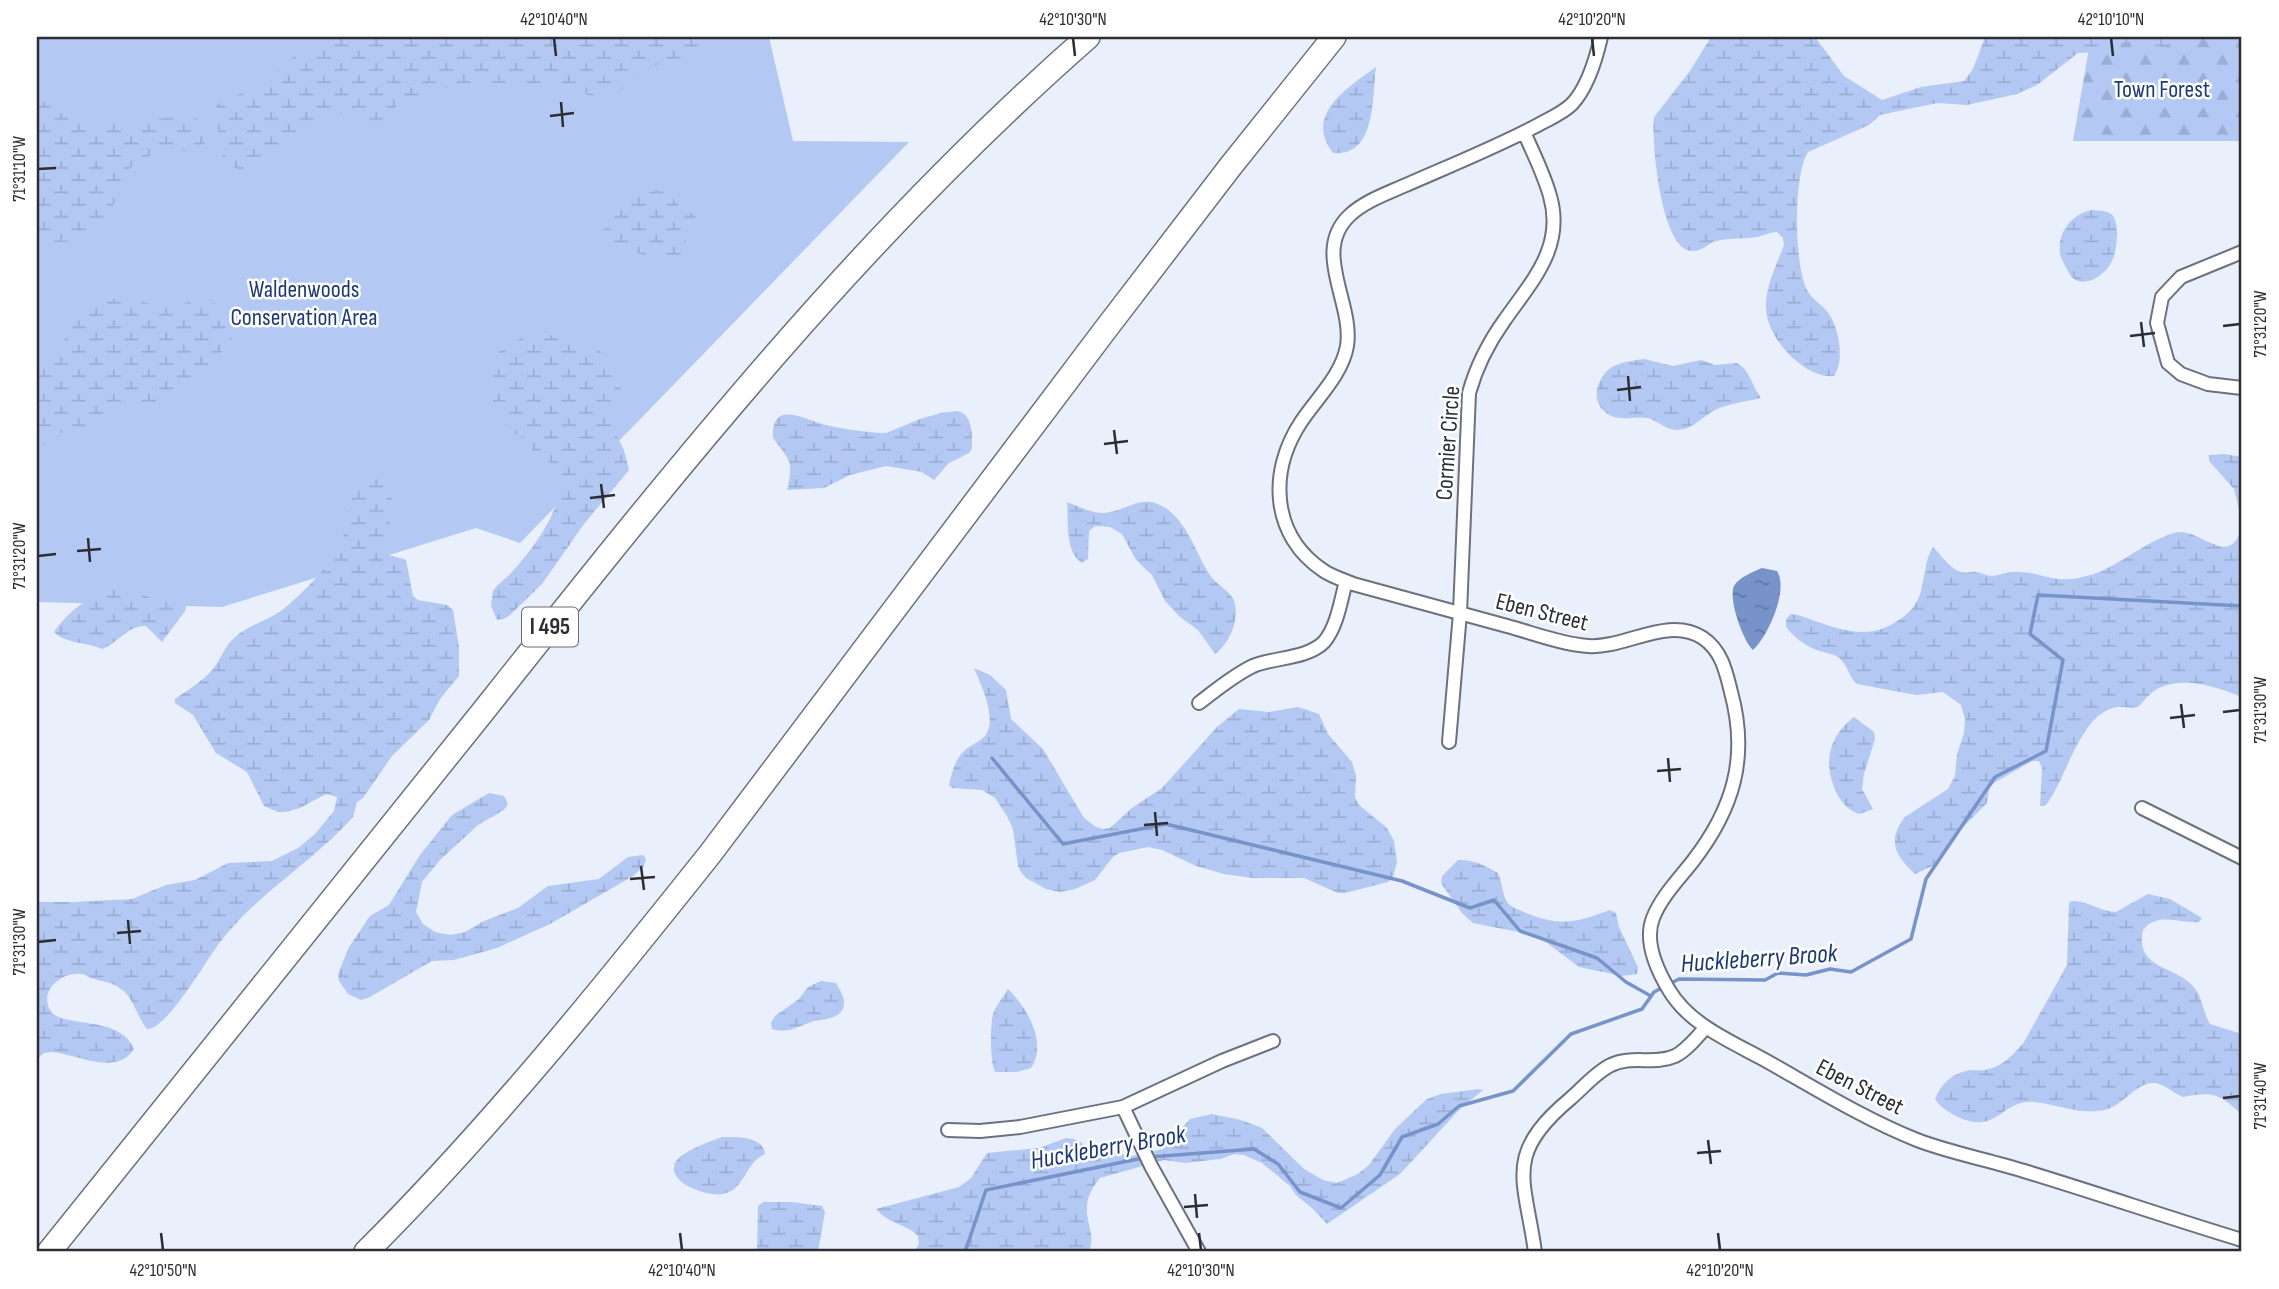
<svg xmlns="http://www.w3.org/2000/svg" width="2279" height="1289" font-family="'Sofia Sans Condensed',sans-serif">
  <style>
    .green { fill: #b3c9f4 }
    .forest { fill: url(#forest-firs) }
    .wetland { fill: url(#wetland-marsh) }
    .water { fill: url(#water-ripples) }
    .lines { fill: none; stroke-linecap: round; stroke-linejoin: round }
    .stream { stroke: #7793ca; stroke-width: 3.5 }
    .street-casing { stroke: #6c727c; stroke-width: 16 }
    .highway-casing { stroke: #6c727c; stroke-width: 26 }
    .street { stroke: #fff; stroke-width: 12 }
    .highway { stroke: #fff; stroke-width: 23 }
    .ticks { fill: none; stroke: #2c2e33; stroke-width: 2.5 }
    .labels { text-anchor: middle; dominant-baseline: central; stroke-width: 5; stroke-linejoin: round; paint-order: stroke }
    .shield { fill: #fff; stroke: #6b6d70; stroke-width: 2 }
    .shield-label { font-size: 23px; font-weight: bold; fill: #2c2e33 }
    .park-label { font-size: 24px; fill: #1c397b; stroke: #fff }
    .street-label { font-size: 24px; fill: #2c2e33; stroke: #fff }
    .water-label { font-size: 26px; font-style: italic; fill: #1c397b; stroke: #fff }
    .neatline { fill: none; stroke: #2c2e33; stroke-width: 2.5 }
    .ticks-label { font-size: 18px; text-anchor: middle; fill: #2c2e33 }
  </style>
  <defs>
    <pattern id="forest-firs" width="22" height="20" patternUnits="userSpaceOnUse" patternTransform="scale(1.75)"><rect width="22" height="20" fill="#b3c9f4"/><path d="M5 1l3.5 6h-7zM16 11l3.5 6h-7z" fill="#9aadd2"/></pattern>
    <pattern id="wetland-marsh" width="20" height="14" patternUnits="userSpaceOnUse" patternTransform="scale(1.75)"><rect width="20" height="14" fill="#b3c9f4"/><path d="M1 5h8M5 5V1M11 12h8M15 12V8" fill="none" stroke="#9aadd2"/></pattern>
    <pattern id="water-ripples" width="26" height="14" patternUnits="userSpaceOnUse" patternTransform="scale(1.75)"><rect width="26" height="14" fill="#7793ca"/><path d="M2 4q2-2 4 0t4 0M15 11q2-2 4 0t4 0" fill="none" stroke="#6278a5"/></pattern>
  </defs>
  <rect width="100%" height="100%" fill="#e9f0fb"/>
  <path class="green" d="M37,37H769L793,141L909,142L520,543L476,528L222,607L37,602Z"/>
  <path class="forest" d="M2091,37H2242V141H2073Z"/>
  <path class="wetland" d="M328,37H643L651,39L664,37H727L720,43L699,52L650,67L609,98H594L575,88L553,82L524,86L487,82L458,84L402,101L380,122L374,124L347,112L325,114L247,171C235,170 224,163 220,151L216,105L262,83L302,50L323,44Z
    M1711,37H1815L1844,76L1882,100L1921,87L1964,81L1973,69L1985,37H2177L2165,47L2158,48L2148,38L2112,45L2100,52L2078,53L2037,85L2017,94L1967,105L1937,103L1880,115L1869,125L1808,152C1793,176 1794,264 1807,290C1812,300 1823,305 1829,314C1839,329 1845,360 1834,376C1804,379 1766,337 1766,308C1765,287 1777,264 1784,245L1783,238L1777,232C1769,232 1764,236 1757,237C1742,240 1728,237 1713,242C1707,245 1701,251 1693,251C1661,253 1651,140 1654,117L1690,71Z
    M1376,67C1372,96 1377,157 1333,153C1303,114 1349,87 1376,67Z
    M37,99C52,104 66,120 79,123C105,128 161,118 188,115L195,117L203,129L206,153L202,156C196,154 189,151 182,150C163,148 135,159 124,175C117,185 117,199 111,211C108,216 98,226 93,231C79,245 55,240 37,245Z
    M659,190C672,192 672,200 681,207C690,214 699,213 698,227L687,238L680,258L674,263L618,248L594,246C597,233 624,205 636,197C643,193 651,192 659,190Z
    M2092,210C2099,211 2109,210 2113,216C2120,226 2117,252 2111,263C2103,278 2079,291 2069,273C2066,266 2061,260 2060,253C2057,232 2073,213 2092,210Z
    M103,299C115,299 128,298 140,301C147,302 153,307 160,308C174,310 188,299 202,301C283,313 198,377 170,395C151,408 143,399 125,405C109,410 100,426 87,435C80,436 77,434 70,433C56,429 46,442 37,451V365L60,346L89,303Z
    M553,335C594,342 617,353 622,397C603,421 612,425 623,448C626,455 627,463 629,470L584,524L542,584L510,615L504,619L497,620L491,606L493,591C498,583 506,579 512,572C534,548 571,500 556,466L537,455L523,438L510,431L496,414L493,407V378L490,363C508,336 522,338 553,335Z
    M1644,359L1673,366L1701,360L1715,365L1737,363C1750,370 1752,386 1761,398C1747,401 1733,403 1719,408C1705,414 1693,430 1677,430C1666,430 1657,420 1647,418C1636,416 1625,420 1614,417C1592,409 1592,386 1608,370C1617,362 1632,361 1644,359Z
    M957,411C973,414 972,434 972,448L969,453L949,463L934,480L922,472L886,466L850,475L824,488L787,490C794,460 790,461 773,438C771,400 802,418 822,424C841,429 860,431 879,433H886L920,419L941,413Z
    M2224,454L2242,457V521L2234,489L2209,461V455Z
    M385,477C392,488 394,509 391,521C388,531 375,543 385,552C390,557 400,557 406,560L413,596L418,600L447,605L453,610L459,647V676L440,699L429,720L392,756L363,798L357,802L353,817C313,862 258,893 221,941C207,958 167,1030 147,1029C137,1017 134,998 121,989C111,981 102,982 91,978C88,977 85,974 82,974C62,971 39,990 50,1010C60,1029 120,1014 134,1049C116,1077 77,1054 52,1052L44,1053L37,1059V902H73L132,899L166,885L195,880L228,863L272,861L298,848L315,834L334,811L337,797L326,794L300,808L285,812H278L264,806L247,772L216,753L193,715L175,703V699C188,690 203,681 213,669C221,659 224,647 234,638C247,626 266,621 281,611C298,598 325,570 337,552C355,523 332,490 385,477Z
    M1067,502C1078,506 1091,513 1103,513C1120,513 1138,497 1155,503C1187,514 1194,553 1212,578C1219,586 1231,592 1234,601C1240,619 1230,643 1215,654L1198,630L1180,617L1165,601L1152,575L1136,560L1122,534L1110,527L1095,526L1089,531L1088,559L1082,563C1064,551 1069,521 1067,502Z
    M2242,528V697C2216,687 2187,676 2159,688C2151,691 2144,701 2138,707C2131,709 2124,706 2117,707C2079,713 2066,782 2045,806H2040L2042,768L2039,761H2032L1994,783L1989,789L1987,803L1961,829L1935,865L1915,874C1896,856 1886,841 1905,817L1948,789L1955,776L1957,754L1964,733L1965,719L1961,705L1943,692L1916,695L1857,684C1848,677 1848,664 1838,657C1832,653 1824,653 1817,650C1805,646 1793,636 1786,627V619L1791,614L1798,615C1832,626 1863,643 1896,622C1907,615 1916,607 1920,594C1925,579 1924,561 1933,547C1941,555 1950,569 1961,572C1967,574 1971,571 1977,572C1983,573 1986,576 1992,576C2001,575 2010,571 2019,572C2037,572 2051,581 2072,579C2114,574 2136,545 2174,533C2198,525 2229,571 2242,528Z
    M116,589L131,591L152,598L184,602L186,606L185,611L162,642L146,626C128,625 117,644 102,649C87,642 66,644 54,632C69,610 90,595 116,589Z
    M974,668L990,675L1006,690L1011,719L1043,749L1084,818L1096,827L1103,829L1110,828L1132,808L1162,788L1217,727L1239,709L1269,712L1298,707L1319,714L1328,734L1352,762L1356,776L1355,798L1359,805L1387,828L1394,841L1397,862L1393,877L1388,882L1345,893H1338L1304,878H1253L1224,874L1196,866L1162,850L1148,847L1119,853L1113,857L1095,880L1075,889L1060,892L1046,889L1026,878L1021,872L1018,866L1013,829L1007,816L995,798L982,790L952,788L949,785C952,772 955,759 965,750C971,745 979,742 984,737C999,721 981,685 974,668Z
    M1854,717L1874,732L1875,739L1864,774L1862,789L1873,809L1860,814C1837,808 1826,774 1830,753C1833,738 1842,726 1854,717Z
    M489,793L504,796L508,804L504,810L478,825L440,860L422,882L416,912L423,924L435,932L450,935L465,932L484,921L518,908L548,886L599,879L628,857L643,855L646,859L644,866L633,876L550,924L497,948L454,960L432,961L368,998L361,1000L348,994L339,981L338,974L349,947L370,916L389,905L420,855L452,815Z
    M1458,860C1473,859 1486,866 1498,873C1502,882 1502,892 1506,900C1509,907 1518,909 1524,912C1558,927 1576,923 1610,910L1616,913L1619,927L1638,967L1637,974L1622,976L1579,967L1538,936L1473,923L1462,913L1441,883L1442,876Z
    M2148,894L2170,899L2202,918L2199,922C2179,924 2158,911 2143,930C2135,968 2171,965 2191,984C2203,995 2202,1011 2210,1024L2242,1034V1115C2220,1094 2214,1091 2183,1097C2174,1094 2165,1084 2155,1083C2137,1081 2122,1107 2104,1110C2080,1115 2059,1105 2035,1102C2001,1098 1998,1137 1956,1116C1947,1111 1940,1107 1935,1099C1942,1083 1953,1072 1972,1070C1977,1070 1984,1071 1989,1069C2003,1066 2015,1053 2024,1042L2067,965L2069,902C2081,897 2100,912 2116,912Z
    M821,981L836,983C839,989 845,997 844,1004C843,1020 821,1019 811,1022C797,1027 787,1034 772,1029L771,1023L775,1016L799,999L808,987Z
    M1008,989C1027,1008 1048,1043 1031,1068L1017,1072H995C990,1062 990,1026 993,1014C996,1006 1003,997 1008,989Z
    M1478,1089L1483,1090L1460,1109L1400,1174L1327,1224L1312,1208L1296,1195L1290,1186L1262,1163L1244,1155L1234,1154L1221,1159L1185,1163L1164,1160L1100,1178C1071,1212 1101,1231 1088,1252H914L919,1244L918,1236C906,1223 891,1226 876,1209L959,1187L971,1178L987,1153L1039,1148L1066,1138L1074,1139L1093,1149L1132,1156L1163,1149L1190,1119L1212,1114L1241,1120L1262,1128L1304,1169L1323,1180L1337,1183L1358,1174L1369,1165L1395,1129L1427,1099L1441,1094Z
    M722,1137C737,1137 763,1136 765,1154C746,1161 745,1190 723,1194C708,1197 666,1183 675,1163C680,1152 711,1141 722,1137Z
    M763,1202H792L822,1206L825,1212L818,1252H757L758,1206Z"/>
  <path class="water" d="M1762,568L1777,571C1789,590 1768,636 1753,650C1743,641 1728,599 1734,586C1739,577 1753,572 1762,568Z"/>
  <g class="lines">
    <path class="stream" d="M992,758L1063,844L1166,824L1402,881L1470,908L1494,900L1520,931L1597,958L1626,982L1649,995
      M1150,1157L1254,1149L1278,1164L1300,1192L1341,1208L1380,1175L1402,1137L1438,1124L1459,1106L1513,1091L1571,1034L1642,1009L1654,992L1679,979L1765,980L1778,973L1806,975L1830,969L1851,972L1911,939L1926,879L1995,777L2046,751L2063,660L2030,634L2038,595L2242,606
      M965,1252L986,1190L1143,1158"/>
    <g class="street-casing">
      <path id="street" d="M1601,37C1596,59 1588,87 1572,104C1562,114 1548,119 1536,126C1494,148 1449,166 1406,185C1388,193 1365,201 1350,215C1311,251 1354,303 1347,346C1342,375 1316,399 1301,422C1268,472 1271,536 1324,571C1333,577 1344,580 1353,584C1404,598 1456,612 1507,626C1533,633 1561,644 1588,646C1625,649 1668,615 1703,638C1722,651 1726,672 1731,692C1749,758 1733,809 1693,861C1679,879 1661,897 1653,918C1644,941 1657,970 1669,990C1689,1024 1730,1041 1763,1059C1813,1087 1864,1119 1917,1140C1951,1153 1989,1160 2024,1171C2097,1193 2169,1218 2242,1240
        M2242,252L2181,277L2162,297L2157,323L2168,363L2181,374L2208,384L2242,388
        M1199,703C1216,690 1234,675 1253,666C1275,657 1307,659 1324,642C1337,627 1341,600 1346,581
        M1449,742L1460,613L1469,393C1476,368 1489,342 1504,321C1531,282 1565,248 1550,196C1544,174 1533,153 1524,132
        M2142,808L2242,858
        M1123,1107L1151,1166L1199,1252
        M948,1130L980,1131L1020,1127L1123,1107L1222,1061L1273,1041
        M1535,1252C1525,1179 1503,1155 1570,1099C1583,1088 1596,1072 1611,1065C1631,1055 1655,1065 1675,1056C1687,1050 1697,1037 1706,1027"/>
    </g>
    <g class="highway-casing">
      <path id="highway" d="M49,1252C191,1074 335,897 477,719C668,479 856,240 1088,37
        M366,1252C490,1128 601,991 710,854L1105,330L1230,167L1334,37"/>
    </g>
    <use href="#street" class="street"/>
    <use href="#highway" class="highway"/>
  </g>
  <path class="ticks" d="M554,38L556,56M1073,38L1075,56M1592,38L1594,56M2111,38L2113,56M561,102L563,127M550,116L574,113M38,169L56,168M2141,322L2144,347M2223,326L2240,324M2130,336L2155,333M1628,376L1630,401M1617,390L1641,387M1114,430L1117,454M1104,444L1128,441M601,484L604,508M590,498L615,495M88,538L90,562M77,551L101,549M38,556L56,554M2181,704L2184,728M2223,712L2240,710M2170,718L2195,715M1668,758L1670,782M1657,771L1681,769M1155,812L1157,836M1144,825L1168,823M641,866L644,890M630,879L655,877M128,920L130,944M117,933L141,931M38,942L56,940M2223,1098L2240,1096M1708,1140L1711,1164M1697,1153L1721,1151M1195,1194L1197,1218M1184,1207L1208,1205M161,1233L163,1250M680,1233L682,1250M1199,1233L1201,1250M1718,1233L1720,1250"/>
  <g class="labels">
    <rect class="shield" x="522" y="607.5" width="56" height="39" rx="5"/>
    <g class="shield-label">
      <text x="550" y="627">I 495</text>
    </g>
    <g class="park-label">
      <text x="2162" y="89">Town Forest</text>
      <text x="304" y="289">Waldenwoods<tspan x="304" dy="28">Conservation Area</tspan></text>
    </g>
    <g class="street-label">
      <text transform="translate(1448 443) rotate(-86)">Cormier Circle</text>
      <text transform="translate(1542 612) rotate(14)">Eben Street</text>
      <text transform="translate(1860 1087) rotate(27)">Eben Street</text>
    </g>
    <g class="water-label">
      <text transform="translate(1759 959) rotate(-4)">Huckleberry Brook</text>
      <text transform="translate(1108 1148) rotate(-10)">Huckleberry Brook</text>
    </g>
  </g>
  <rect width="2279" height="1289" fill="none" stroke="#ffffff" stroke-width="77"/>
  <rect x="38" y="38" width="2202" height="1212" class="neatline"/>
  <g class="ticks-label">
    <text x="554" y="25">42°10'40"N</text>
    <text x="1073" y="25">42°10'30"N</text>
    <text x="1592" y="25">42°10'20"N</text>
    <text x="2111" y="25">42°10'10"N</text>
    <text transform="translate(19 169) rotate(-90)" y="6">71°31'10"W</text>
    <text transform="translate(2260 324) rotate(-90)" y="6">71°31'20"W</text>
    <text transform="translate(19 556) rotate(-90)" y="6">71°31'20"W</text>
    <text transform="translate(2260 710) rotate(-90)" y="6">71°31'30"W</text>
    <text transform="translate(19 942) rotate(-90)" y="6">71°31'30"W</text>
    <text transform="translate(2260 1096) rotate(-90)" y="6">71°31'40"W</text>
    <text x="163" y="1276">42°10'50"N</text>
    <text x="682" y="1276">42°10'40"N</text>
    <text x="1201" y="1276">42°10'30"N</text>
    <text x="1720" y="1276">42°10'20"N</text>
  </g>
</svg>
